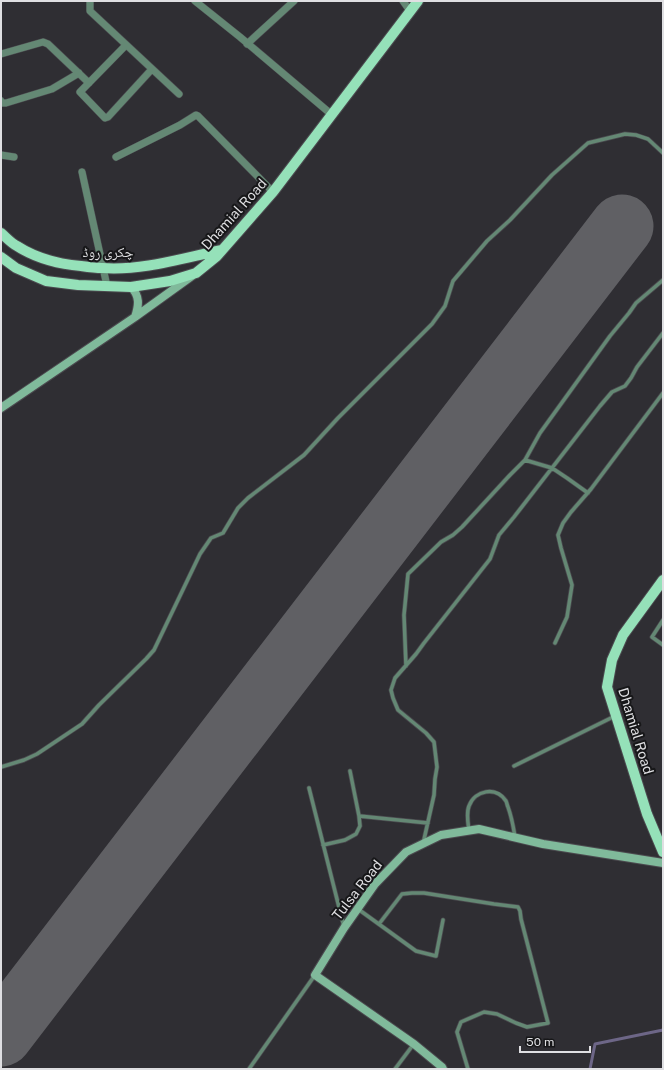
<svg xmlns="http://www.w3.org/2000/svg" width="664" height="1070" font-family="'Public Sans','Noto Naskh Arabic',sans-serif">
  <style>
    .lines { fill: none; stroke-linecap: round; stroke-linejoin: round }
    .stream { stroke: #6d6687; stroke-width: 3 }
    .runway { stroke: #606064; stroke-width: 63 }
    .lane-casing { stroke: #4b4a4f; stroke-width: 5 }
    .street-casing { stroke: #4b4a4f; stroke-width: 8 }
    .secondary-casing { stroke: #4b4a4f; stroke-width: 10 }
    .primary-casing { stroke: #4b4a4f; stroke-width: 12 }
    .lane { stroke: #648874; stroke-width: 3.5 }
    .street { stroke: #648874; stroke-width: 7 }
    .secondary { stroke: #80ba9b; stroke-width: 8 }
    .primary { stroke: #95e1b9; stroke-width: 10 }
    .labels { text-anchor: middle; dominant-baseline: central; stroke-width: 4; stroke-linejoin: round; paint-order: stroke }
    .street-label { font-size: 14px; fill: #dfdfe2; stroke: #171719 }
  </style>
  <rect width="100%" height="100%" fill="#2f2e33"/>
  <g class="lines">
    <path class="stream" d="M590,1069L595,1044L663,1030"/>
    <path class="runway" d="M1,1035L622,226"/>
    <g class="lane-casing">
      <path id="lane" d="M525,460L552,468L567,478L588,493
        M663,620L652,637L663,645
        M555,643L567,617L572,585L561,548L558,535L563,523L571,512L591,489L663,393
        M406,666L404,615L408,574L441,542L453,535L462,527L510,475L525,460L540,433L610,336L629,313L636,303L663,280
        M514,766L615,716
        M1,767L24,760L37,754L82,724L99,705L146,659L154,650L200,554L211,538L223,533L238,508L248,498L304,455L338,418L432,324L445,306L453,281L487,241L510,220L552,175L588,143L625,134L636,135L648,139L663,153
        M350,771L359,816L428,823
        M309,788L344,927
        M469,831C468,823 466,813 469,806C475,790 496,786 506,801C507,803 507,805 508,807C512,818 513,825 515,837
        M423,844L434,795L435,779L437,767L434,742L426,733L398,710L393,698L391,690L395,678L416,654L424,643L490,559L499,535L514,517L600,406L612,392L625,386L631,378L637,367L663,333
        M323,845L345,840L356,834L360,826L359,816
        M358,909L416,951L436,956L443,920
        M379,924L402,894L412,893H424L494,904L518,907L520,911L521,919L548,1023L527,1027L516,1023L497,1014L484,1012L461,1022L457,1032L468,1069
        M249,1069L315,975
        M395,1069L413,1045"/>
    </g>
    <g class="street-casing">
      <path id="street" d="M90,1V11L179,94
        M195,1L240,37L331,114
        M403,1L410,11
        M247,44L294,1
        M126,45L80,92L105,118L108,117L152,69
        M1,54L43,42L48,44L89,83
        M1,101L2,103H6L52,89L79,73
        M1,155L14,157
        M116,157L180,125L196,115L198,116L273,192
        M82,172L107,286"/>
    </g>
    <g class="secondary-casing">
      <path id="secondary" d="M131,287C140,296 139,305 135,317
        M1,408L135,317L192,276
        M443,1069L442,1067L414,1044L315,975L344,928L375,884L406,852L441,835L479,829L543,844L663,863"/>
    </g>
    <g class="primary-casing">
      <path id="primary" d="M1,233C6,237 11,243 17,246C37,259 58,264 81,266C88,267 95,268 102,268C142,271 183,258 222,250
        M1,257L16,268L46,281L78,285L131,287L170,281L196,273L217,256L273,192L418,1
        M663,580L623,635L612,660L607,687L647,814L663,852"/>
    </g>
    <use href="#lane" class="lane"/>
    <use href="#street" class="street"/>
    <use href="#secondary" class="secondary"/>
    <use href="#primary" class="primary"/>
  </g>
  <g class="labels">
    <g class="street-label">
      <text transform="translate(234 214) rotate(-48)">Dhamial Road</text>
      <text x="108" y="252">چکری روڈ</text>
      <text transform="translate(636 731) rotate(73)">Dhamial Road</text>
      <text transform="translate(357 890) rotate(-52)">Tulsa Road</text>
    </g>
  </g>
  <rect width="664" height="1070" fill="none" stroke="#dfdfe2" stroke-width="4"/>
  <path d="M520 1046v6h70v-6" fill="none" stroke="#dfdfe2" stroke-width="2"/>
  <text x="526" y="1046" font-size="12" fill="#dfdfe2" stroke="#171719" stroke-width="3" paint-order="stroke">50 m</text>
</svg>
